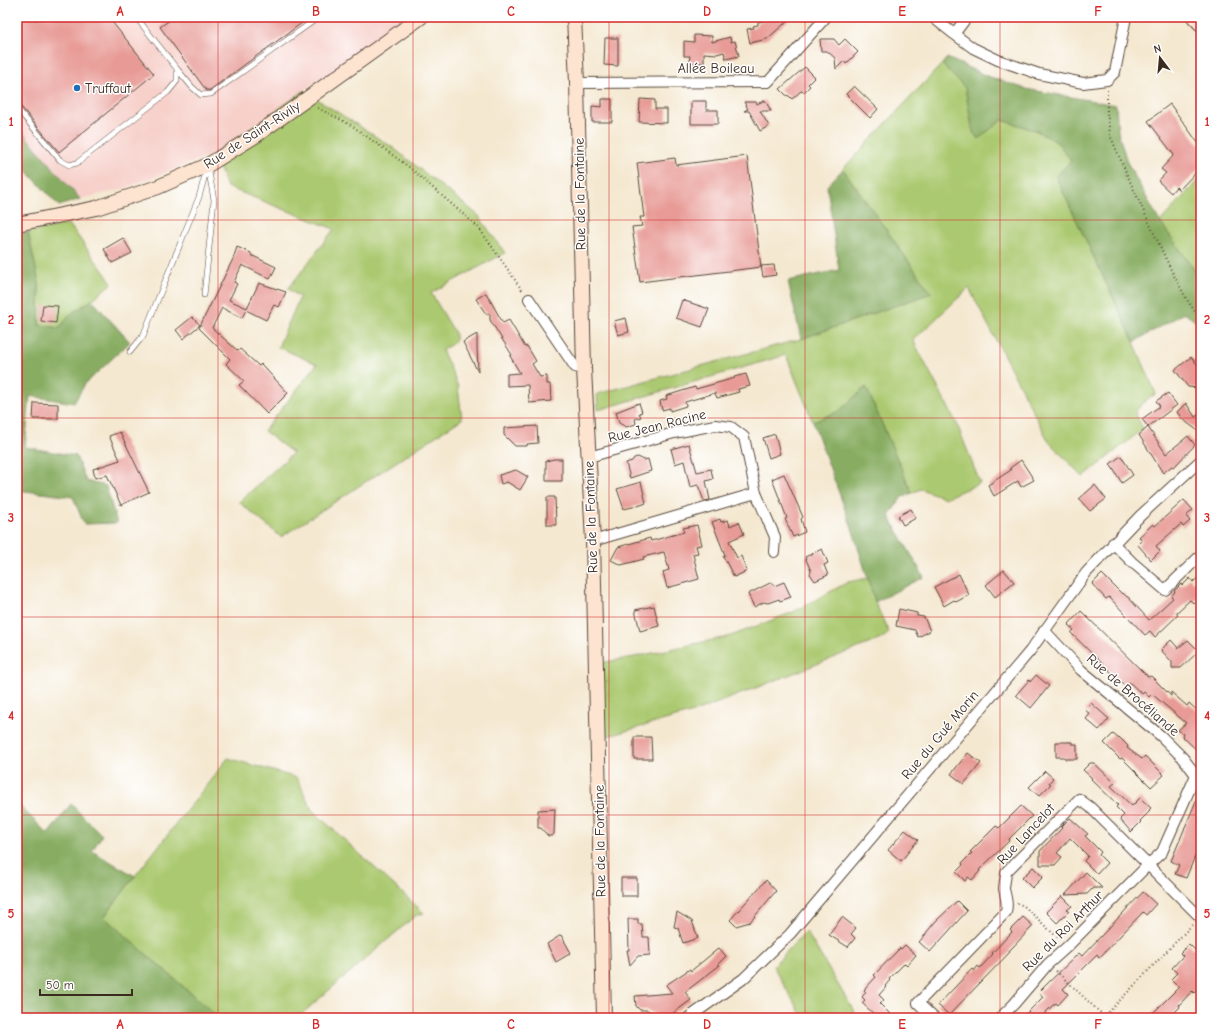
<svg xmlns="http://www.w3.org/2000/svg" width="1218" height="1035" font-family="'Comic Neue',sans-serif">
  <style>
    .built { fill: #f7d0ca }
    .green { fill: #abc970; stroke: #737a47 }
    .forest { fill: #88ad62; stroke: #626c40 }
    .building { fill: #e89b96 }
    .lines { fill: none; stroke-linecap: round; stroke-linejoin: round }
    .lane-casing { stroke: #574639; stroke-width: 6 }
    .street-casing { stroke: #574639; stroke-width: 12 }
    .secondary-casing { stroke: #574639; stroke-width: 16 }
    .path { stroke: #574639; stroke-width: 2; stroke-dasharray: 1 3; stroke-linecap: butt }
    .lane { stroke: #fff; stroke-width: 5 }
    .street { stroke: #fff; stroke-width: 10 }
    .secondary { stroke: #fde4d1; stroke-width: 14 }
    .grid { fill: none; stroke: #d62828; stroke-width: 1; stroke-opacity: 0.55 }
    .poi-dot { fill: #1f6fb2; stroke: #fff; stroke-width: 1.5 }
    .labels { text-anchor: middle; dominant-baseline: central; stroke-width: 3; stroke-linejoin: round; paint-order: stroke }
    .street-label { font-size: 14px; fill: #3b2a1e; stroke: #fff }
    .poi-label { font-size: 14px; fill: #3b2a1e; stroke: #fff; text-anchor: start }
    .neatline { fill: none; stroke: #d62828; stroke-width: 1.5 }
    .grid-label { font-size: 13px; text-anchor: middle; font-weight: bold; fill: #d62828 }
  </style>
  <rect width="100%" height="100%" fill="#fff"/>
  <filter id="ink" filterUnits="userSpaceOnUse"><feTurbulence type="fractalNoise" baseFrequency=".025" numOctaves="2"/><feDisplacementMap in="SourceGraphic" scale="8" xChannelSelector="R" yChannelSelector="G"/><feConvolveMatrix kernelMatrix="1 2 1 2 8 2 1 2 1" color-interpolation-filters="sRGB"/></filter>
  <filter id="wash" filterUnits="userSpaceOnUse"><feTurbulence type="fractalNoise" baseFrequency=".012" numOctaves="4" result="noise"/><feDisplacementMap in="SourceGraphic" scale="16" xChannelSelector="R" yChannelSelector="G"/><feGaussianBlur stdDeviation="0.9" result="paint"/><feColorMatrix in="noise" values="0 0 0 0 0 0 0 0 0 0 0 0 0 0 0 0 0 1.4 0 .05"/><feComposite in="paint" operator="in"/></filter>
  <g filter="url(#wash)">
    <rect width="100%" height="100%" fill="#f4e8d0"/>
    <path class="built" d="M17,17H408L214,154L120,190L80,199L17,126Z"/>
    <path class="green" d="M942,64L965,88L973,132L978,139L1002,120L1035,130L1057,142L1072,160L1056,177L1134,342L1156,394L1146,400L1135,412L1143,429L1083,477L1049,442L969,288L913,340L957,424L980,483L945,498L921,489L912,493L866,387L839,411L813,422L786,355L598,410L597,394L801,339L931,293L843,169Z
      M304,91L392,147L478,215L505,253L431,293L455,333V342L442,350L454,376L458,387L462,419L281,537L239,502L293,453L264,431L317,364L278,347L300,297L288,289L334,229L227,187L214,154Z
      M1201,177V279L1160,222Z
      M69,224L112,283L92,300L69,315L60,328L39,325V283L28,232Z
      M868,578L875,602L889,633L881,639L697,711L608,736L602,731L600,663L634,657L731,636L793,612L848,582Z
      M228,758L297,778L312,810L424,913L415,916L297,1018H219L104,917L135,876Z
      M806,931L858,1018H803L773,966Z"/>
    <path class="forest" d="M947,58L987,76L1026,89L1116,105L1118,132L1127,162L1160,222L1201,279V329L1194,320L1184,313L1134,342L1056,177L1071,160L1057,142L1035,130L1002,120L978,139L973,132L965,88L942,64Z
      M17,126L80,199L59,206L17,160Z
      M843,169L931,293L801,339L788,281L839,270L827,186Z
      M28,232L39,283V325L60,328L69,315L92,300L130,342L85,384L74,403L30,396L25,447L76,456L86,481L106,486L117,523L84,524L73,497L17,490V284L21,280L17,254V234Z
      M866,387L912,493L902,497L889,516L924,577L875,602L853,531L813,422L839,411Z
      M17,803L48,834L71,804L102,835L92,851L135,876L104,917L219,1018H17Z"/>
    <g id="blocks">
      <path class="building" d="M17,17H108L154,74L59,152L17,102Z
        M174,17H310L210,90H206L160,27Z
        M779,17H792L767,39L750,43L747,29L754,28L753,26L758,25V22Z
        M694,35L712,36V42L730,37L731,42L735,41L739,56L726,59L724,52L717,54L704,53V63H689L690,56H684V41L694,42Z
        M605,38H618V66L604,65Z
        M820,39H834L839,45L845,39L858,52L846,64L844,61L836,69L835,58L827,51H821Z
        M805,67L815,77L808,84L810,86L804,92L801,91L792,99L789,96L786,95L780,89Z
        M854,86L878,109L870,118L846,94Z
        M602,99H612V122H592V106L602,107Z
        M640,99L655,100V109H667V123L639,122Z
        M765,100L771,111H760L769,126L760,131L749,111H744L748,109L744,102H756L757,104Z
        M691,101H706V110H718V124H691Z
        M1170,104L1201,147V167L1179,190L1176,187L1171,193L1158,181L1166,173L1161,169L1174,155L1148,121Z
        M747,156L761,267L640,282L632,227L642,226L640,217H644L637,163L675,158L676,165Z
        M123,238L132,253L112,263L104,249Z
        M237,247L251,253V255L276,267L270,279L242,265L234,282L237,284L229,300L247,308L259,283L286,292L279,307L274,305L266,320L246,310L242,318L222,308L212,328L238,351L240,349L259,366L261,364L288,393L267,414L239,385L244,381L226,364L230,359L199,328L233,259Z
        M774,265L776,275L763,277L761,266Z
        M486,293L503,323L509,320L525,347L527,346L536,361L532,364L540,377L547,376V384H550L551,401L529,403L528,385L507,386V374L520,373L510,356L512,355L490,320V314H486L476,299Z
        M682,300L709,309L702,327L676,318Z
        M43,305L58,306L56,323L41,321Z
        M192,317L200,325L183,339L176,330Z
        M626,318L629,332L618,335L614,321Z
        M477,334V347L478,372L463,342Z
        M1191,357L1201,369V385L1197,388L1188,387L1175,370Z
        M746,374L750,386L738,389L739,392L717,398L715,393L685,402L686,406L670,411V408L662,410L660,401L667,399L666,396L695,387L696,389L735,378L734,377Z
        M1168,393L1177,405L1148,427L1166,454L1188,436L1195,445L1174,467L1172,466L1163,473L1139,435L1148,427L1142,419L1160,406L1156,401Z
        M34,403L58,404V419H33Z
        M639,403L642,412L639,413L641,417L635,419L636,424L626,427L619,423L616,412Z
        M1186,403L1195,417L1201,413V433L1182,419L1177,412Z
        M537,426L538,443L527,444V446H515L504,435V428Z
        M120,432L149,492L121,505L107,475L95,478L93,469L120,460L109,436Z
        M775,434L780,454L769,458L763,438Z
        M689,444L697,472L711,469L713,479L706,481L710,500L704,501L698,485L690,487L684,461L675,464L671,449Z
        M1121,456L1133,475L1122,483L1110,464Z
        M638,457L644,460L648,459L651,471L630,478L626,463L632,461L634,458Z
        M554,459H562V481H546V461Z
        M1021,460L1034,480L1021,487L1018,481L994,496L988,485L1011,470L1010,468Z
        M516,470L528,477L520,490L507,482L501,484L499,475Z
        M784,474L803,517L801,519L805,532L793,537L785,519L787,518L772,479Z
        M641,482L646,503L641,505L624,509L617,489Z
        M1095,485L1106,499L1090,511L1079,499Z
        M547,497H555L556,525H547Z
        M1184,500L1193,510L1186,516L1190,521L1183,527L1181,524L1156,546L1160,551L1151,560L1138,545L1142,541L1139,537L1153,524L1155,526Z
        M911,509L916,518L903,525L898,516Z
        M720,519L721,522L728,520L730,526L739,522L744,534L729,541L737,558L741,556L747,571L734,577L723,556L725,555L712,522Z
        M697,525L702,545L696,546L698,553L693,554L699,579L667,588L663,572L669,570L664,552L643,557L644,559L621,565L611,560L618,547L650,538L651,541L684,532L683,528Z
        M822,549L828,563L824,565L828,575L815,581L810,574L811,571L805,557Z
        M1004,570L1014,582L995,597L986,585Z
        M959,574L969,595L956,602L954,600L944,606L934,587Z
        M1102,574L1122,594L1123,593L1127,597H1128L1149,620L1173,598L1171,596L1175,592L1174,591L1181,584L1182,586L1190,578L1193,582L1201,575V595L1193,603L1190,600L1176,613L1178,615L1155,637L1150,631L1145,635L1109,597L1106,599L1092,584Z
        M772,582L774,586L784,582L791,597L780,601L779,599L768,603L764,602L754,607L748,594Z
        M654,606L659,626L640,631L635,610Z
        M899,609L917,613V616L924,617L930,631L918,637L915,630L896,626Z
        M1081,611L1145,674L1149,677L1151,676L1171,696V692L1187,706L1189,703L1201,714V754L1182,736L1183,734L1178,730L1186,723L1152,694L1149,697L1144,692L1142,694L1129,682L1125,686L1071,633L1074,630L1068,625Z
        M1171,640L1178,648L1188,640L1199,651L1181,668H1172V662L1161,650Z
        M1036,675L1049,686L1031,708L1016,695L1029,680L1030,682Z
        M1091,703L1109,719L1099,730L1086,719L1090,714L1085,710Z
        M1113,734L1118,738L1119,737L1128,746L1127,748L1142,759L1145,756L1164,775L1151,787L1122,758L1120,759L1104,743Z
        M634,737H651L652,759H634Z
        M1056,742H1072V744H1077V759H1065V757H1056Z
        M968,753L981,763L964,784L951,774Z
        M1090,763H1094L1115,783L1111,786L1132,806L1140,798L1151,808L1149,810L1150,811L1140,821L1141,822L1131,832L1120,819L1124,815L1116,807L1118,805L1091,779L1092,778L1083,770Z
        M1045,771L1053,778L1049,783L1051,784L1039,796L1029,787Z
        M1201,789V842L1186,878L1175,874L1179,865L1171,861Z
        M1021,806L1032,816L1009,839L1010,840L979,870L980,871L972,880L968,877L965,881L956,872L963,865L962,863L972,853L970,852L996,826L999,828Z
        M555,809L554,834L551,836H548L541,828H538V810Z
        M1070,818L1088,834L1085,836L1101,852L1099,855L1107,863L1097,874L1084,861L1088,856L1070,838L1057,853L1062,857L1055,865H1040V851L1062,828L1061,827Z
        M905,830L918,840L901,861L888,850Z
        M1033,867L1043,877L1032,888L1022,878Z
        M1086,872L1102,888H1093L1087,894L1065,895Z
        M621,878H637V896H621Z
        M766,880L776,891L750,922L736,926L730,920Z
        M1143,892L1156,904L1146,915L1143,912L1099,958L1097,955L1063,989L1068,994L1058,1005L1056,1003L1052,1006L1040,1018H1022L1043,997L1039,992L1047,984L1079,953L1082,956Z
        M1062,896L1072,906L1067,910L1069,911L1057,923L1046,912Z
        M957,901L967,911L930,952L919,942L926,934V933L935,922Z
        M677,912L692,921L698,938L683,943L678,928L674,927Z
        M842,917L856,928L851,934L855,938L848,947L829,935Z
        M1023,917L1033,926L1009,951L1010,952L949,1015L938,1005L972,969L974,971L978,966L980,968L993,954L992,953L1012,932L1010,930Z
        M628,919H638V924H642L643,937H649L650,955L638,956L630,965L627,950H629Z
        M561,935L571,953L556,962L547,944Z
        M1189,944L1195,950L1201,944V986L1194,993L1192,991L1179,1005L1180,1007L1169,1018H1148L1179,987L1171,979L1177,973L1172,968L1183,956L1180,953Z
        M905,945L916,955L907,965L905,963L889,979L890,980L885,986L886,987L879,995L884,1000L880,1004L894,1018H878L862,1003L865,1000L862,997L866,992L864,990L876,977L874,975L900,948L901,949Z
        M719,948L726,956L718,964L720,965L685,992L691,1000L676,1011L667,1018H658L655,1014L647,1010H640L636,1006L635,996L672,993L666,985L690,969L691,971Z"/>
    </g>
  </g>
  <g filter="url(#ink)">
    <use href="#blocks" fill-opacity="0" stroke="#574639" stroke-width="1"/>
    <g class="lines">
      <g class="lane-casing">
        <path id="lane" d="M177,69L192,87L201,95L211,94L319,17
          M17,108L60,160L69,165L77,163L168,92L177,81V69L136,17
          M204,295L214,200L208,167
          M130,352L143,336L199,197L207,168"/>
      </g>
      <g class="street-casing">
        <path id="street" d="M935,19L954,34L973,48L998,60L1039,74L1083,83L1107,80L1115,72L1126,17
          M954,34L967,17
          M577,83L768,82L826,17
          M529,299L575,367L584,369
          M589,457L674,433L715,425L731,427L744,437L756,493L775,537L774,552
          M593,541L756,493
          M1113,543L1132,562L1165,590L1201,555
          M1044,630L1081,670L1161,736L1183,758L1196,775L1162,852L1148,865L1201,918
          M688,1018L743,979L790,934L1030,651L1086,573L1140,516L1201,460
          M934,1018L918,1003L1006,912C1008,904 1006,898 1004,889C1004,884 1006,877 1006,872L1079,799L1090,807L1148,865L1068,946L1048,964L1014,1004L1000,1018"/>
      </g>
      <g class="secondary-casing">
        <path id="secondary" d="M574,17L577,83L584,369L593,541L604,1018
          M1194,17L1201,24
          M17,224L96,208L158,187L208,165L255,136L421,17"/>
      </g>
      <path class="path" d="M1107,90V111L1110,135L1128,177L1171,270L1186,298L1201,321
        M318,108L351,125L409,167L479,228L522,290
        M1017,903L1024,906L1059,939
        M1056,971L1106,1018
        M1103,1018L1192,925"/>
      <use href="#lane" class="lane"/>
      <use href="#street" class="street"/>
      <use href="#secondary" class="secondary"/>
    </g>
  </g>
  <path class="grid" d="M218,17V1018M413,17V1018M609,17V1018M805,17V1018M1000,17V1018M17,220H1201M17,418H1201M17,617H1201M17,815H1201"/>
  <circle class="poi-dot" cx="77" cy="88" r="4"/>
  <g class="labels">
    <g class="street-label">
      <text x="716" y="68">Allée Boileau</text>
      <text transform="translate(252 135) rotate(-33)">Rue de Saint-Rivily</text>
      <text transform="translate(580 194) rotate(-91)">Rue de la Fontaine</text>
      <text transform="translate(657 426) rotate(-14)">Rue Jean Racine</text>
      <text transform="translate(591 517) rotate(-92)">Rue de la Fontaine</text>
      <text transform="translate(1133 695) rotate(41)">Rue de Brocéliande</text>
      <text transform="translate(940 735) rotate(-50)">Rue du Gué Morin</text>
      <text transform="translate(1026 834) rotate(-47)">Rue Lancelot</text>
      <text transform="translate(600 841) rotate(-91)">Rue de la Fontaine</text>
      <text transform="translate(1063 931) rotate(-45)">Rue du Roi Arthur</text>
    </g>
    <g class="poi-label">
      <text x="85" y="88">Truffaut</text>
    </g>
  </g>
  <rect width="1218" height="1035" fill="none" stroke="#fff" stroke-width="44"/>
  <g transform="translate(1160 58) rotate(344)" stroke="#ffffff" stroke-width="3" paint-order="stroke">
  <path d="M0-3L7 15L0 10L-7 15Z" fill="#3b2a1e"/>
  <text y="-6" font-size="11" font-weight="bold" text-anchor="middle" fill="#3b2a1e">N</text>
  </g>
  <path d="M40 989v6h92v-6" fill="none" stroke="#3b2a1e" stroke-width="2"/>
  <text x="46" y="989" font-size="12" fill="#3b2a1e" stroke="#ffffff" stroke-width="3" paint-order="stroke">50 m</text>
  <rect x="22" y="22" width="1174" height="991" class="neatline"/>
  <g class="grid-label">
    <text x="120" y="16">A</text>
    <text x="316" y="16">B</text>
    <text x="511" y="16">C</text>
    <text x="707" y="16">D</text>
    <text x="902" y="16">E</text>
    <text x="1098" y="16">F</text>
    <text x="11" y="126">1</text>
    <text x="1207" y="126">1</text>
    <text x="11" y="324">2</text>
    <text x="1207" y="324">2</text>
    <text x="11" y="522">3</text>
    <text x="1207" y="522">3</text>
    <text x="11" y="720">4</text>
    <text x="1207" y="720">4</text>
    <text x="11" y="918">5</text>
    <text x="1207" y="918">5</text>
    <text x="120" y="1029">A</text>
    <text x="316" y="1029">B</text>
    <text x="511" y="1029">C</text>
    <text x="707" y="1029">D</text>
    <text x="902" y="1029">E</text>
    <text x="1098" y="1029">F</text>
  </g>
</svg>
